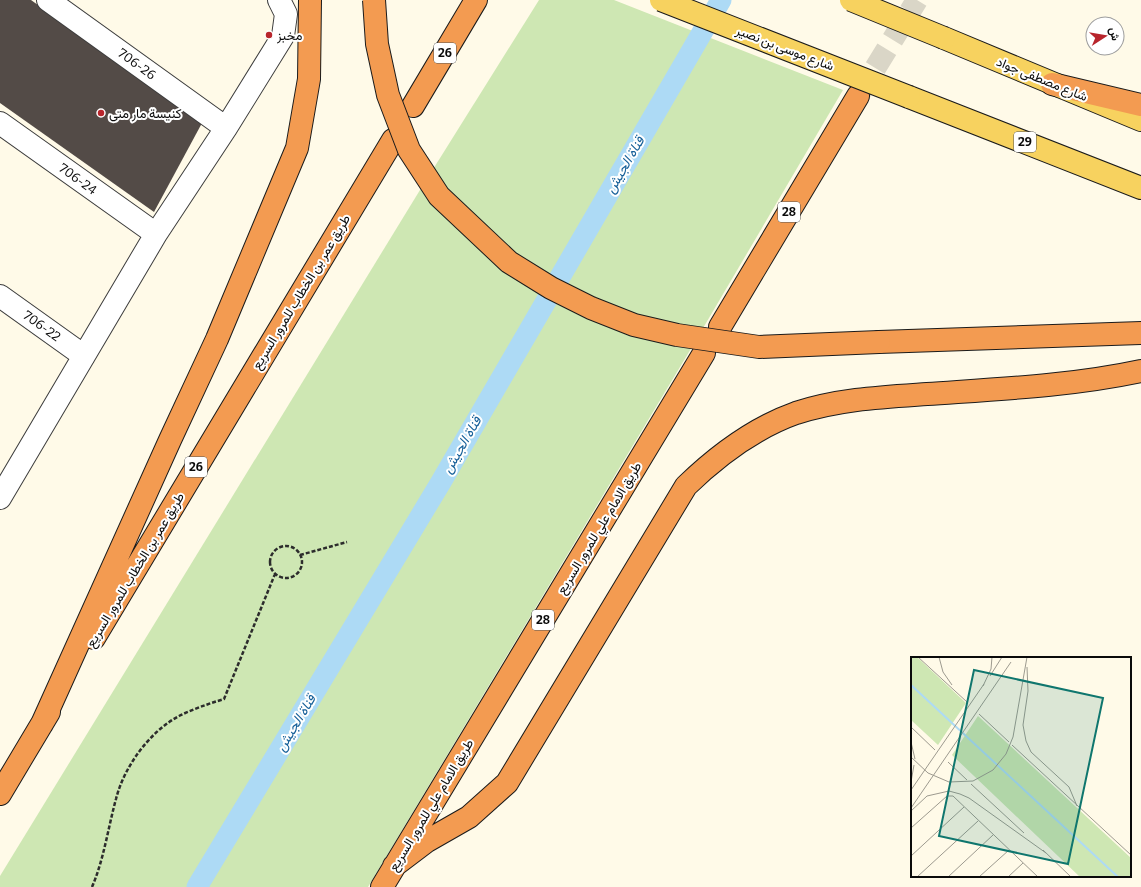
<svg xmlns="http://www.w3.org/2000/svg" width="1141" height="887" font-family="Bitter,Vazirmatn,serif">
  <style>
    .green { fill: #cee7b3 }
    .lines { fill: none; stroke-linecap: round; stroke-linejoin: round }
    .canal { stroke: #addaf5; stroke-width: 21 }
    .building { fill: #534b47 }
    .highway-tunnel { stroke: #dad6c7; stroke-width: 22; stroke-dasharray: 22 11; stroke-linecap: butt }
    .minor-casing { stroke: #3d3d3d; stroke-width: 24 }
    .major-casing { stroke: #1b1b1b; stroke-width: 24 }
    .highway-casing { stroke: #1b1b1b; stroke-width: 24 }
    .path { stroke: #2c2c2c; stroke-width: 2.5; stroke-dasharray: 4 2; stroke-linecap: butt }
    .minor { stroke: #fff; stroke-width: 22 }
    .major { stroke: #f7d25f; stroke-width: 22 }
    .highway { stroke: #f39b51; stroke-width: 22 }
    .major-bridge-casing { stroke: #1b1b1b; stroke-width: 24; stroke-linecap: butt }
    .highway-bridge-casing { stroke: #1b1b1b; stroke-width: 24; stroke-linecap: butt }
    .major-bridge { stroke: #f7d25f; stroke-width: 22 }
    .highway-bridge { stroke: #f39b51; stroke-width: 22 }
    .poi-dot { fill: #b8252c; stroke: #fff; stroke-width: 1.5 }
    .labels { text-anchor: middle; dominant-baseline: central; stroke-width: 4; stroke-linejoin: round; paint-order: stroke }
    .shield { fill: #fff; stroke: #545454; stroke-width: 1 }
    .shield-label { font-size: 12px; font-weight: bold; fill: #0a0a0a }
    .poi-label { font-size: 13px; fill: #0a0a0a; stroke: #fff; text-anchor: start }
    .street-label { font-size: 13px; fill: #0a0a0a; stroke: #fff }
    .water-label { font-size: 14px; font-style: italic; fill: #166099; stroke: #fff }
    .inset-river { fill: none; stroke: #addaf5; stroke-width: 2 }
    .inset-road { fill: none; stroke: #9d9a8f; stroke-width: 1 }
    .view { fill: #0f766e; fill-opacity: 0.15; stroke: #0f766e; stroke-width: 2 }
    .inset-edge { fill: none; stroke: #0a0a0a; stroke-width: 2 }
  </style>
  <rect width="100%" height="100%" fill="#fffae8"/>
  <path class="green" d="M539,0H614L843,90L689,352L368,887H0V876L420,190Z"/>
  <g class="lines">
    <path class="canal" d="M197,887L441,482L721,0"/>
  </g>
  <path class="building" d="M0,0H31L202,123L154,212L0,103Z"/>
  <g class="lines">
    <path class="highway-tunnel" d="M858,96L917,0"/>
    <g class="minor-casing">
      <path id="minor" d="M48,0L226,128
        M0,123L156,234
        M0,296L84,356
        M0,498L156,234L226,128L283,36L286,14L279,0"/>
    </g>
    <g class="major-casing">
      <path id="major" d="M944,38L1141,120
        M909,97L1141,188"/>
    </g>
    <g class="highway-casing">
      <path id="highway" d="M1052,84L1141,105
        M413,106L476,0
        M720,327L858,96
        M879,342L1141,333
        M94,638L393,140
        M42,724L170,440L217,339L297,148L309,79L310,0
        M0,794L49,712
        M394,866L427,841L469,817L507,783L686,486C718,455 754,428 796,413C839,399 883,397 927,394C999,389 1071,386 1141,371
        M382,887L704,353"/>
    </g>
    <path class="path" d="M270 562a16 16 0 1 1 32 0a16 16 0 1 1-32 0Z
      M300,555L347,542
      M92,887C104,859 108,828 116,799C124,767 149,732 179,716C193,709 208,704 224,699L275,574"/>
    <use href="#minor" class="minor"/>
    <use href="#major" class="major"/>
    <use href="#highway" class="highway"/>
    <g class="major-bridge-casing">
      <path id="major-bridge" d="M661,0L909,97
        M851,0L944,38"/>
    </g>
    <g class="highway-bridge-casing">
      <path id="highway-bridge" d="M374,0L377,44L388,95L409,150L439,196L509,262L551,288L591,308L634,325L677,335L759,347L879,342"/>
    </g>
    <use href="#major-bridge" class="major-bridge"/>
    <use href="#highway-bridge" class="highway-bridge"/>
  </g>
  <g class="poi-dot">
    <circle cx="269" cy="35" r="4"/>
    <circle cx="101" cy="113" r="4"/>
  </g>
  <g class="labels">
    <g class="shield">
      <rect x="434" y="43" width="22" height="20" rx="3"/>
      <rect x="1014" y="132" width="22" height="20" rx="3"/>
      <rect x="778" y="202" width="22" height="20" rx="3"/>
      <rect x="185" y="457" width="22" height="20" rx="3"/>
      <rect x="532" y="610" width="22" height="20" rx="3"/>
    </g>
    <g class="shield-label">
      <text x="445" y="53">26</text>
      <text x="1025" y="142">29</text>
      <text x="789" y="212">28</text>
      <text x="196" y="467">26</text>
      <text x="543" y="620">28</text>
    </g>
    <g class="poi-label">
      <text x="277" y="35">مخبز</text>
      <text x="109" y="113">كنيسة مار متى</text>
    </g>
    <g class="street-label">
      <text transform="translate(785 48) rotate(21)">شارع موسى بن نصير</text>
      <text transform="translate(137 64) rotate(36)">706-26</text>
      <text transform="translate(1042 79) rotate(22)">شارع مصطفى جواد</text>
      <text transform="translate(78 179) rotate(36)">706-24</text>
      <text transform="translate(301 292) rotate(-59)">طريق عمر بن الخطاب للمرور السريع</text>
      <text transform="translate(42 326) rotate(36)">706-22</text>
      <text transform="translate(599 528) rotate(-59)">طريق الامام علي للمرور السريع</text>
      <text transform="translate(135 570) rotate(-59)">طريق عمر بن الخطاب للمرور السريع</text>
      <text transform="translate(431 805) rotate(-59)">طريق الامام علي للمرور السريع</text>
    </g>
    <g class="water-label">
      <text transform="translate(625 165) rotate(-60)">قناة الجيش</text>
      <text transform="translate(462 445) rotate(-60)">قناة الجيش</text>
      <text transform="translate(296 723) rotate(-59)">قناة الجيش</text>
    </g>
  </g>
  <g transform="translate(911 657)">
    <rect width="220" height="220" fill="#fffae8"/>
    <path d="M0,0H6L55,46L27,88L0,63ZM67,59L220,201V220H169L41,98Z" fill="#cee7b3"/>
    <path class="inset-river" d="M0,28L207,220"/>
    <path class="inset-road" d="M7,0L56,45M28,0L32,15L41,28M116,10L117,34L112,68L115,84L120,95L158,130L166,149M79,19L91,0M72,29L80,12L81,0M68,57L98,85M0,70L24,93M0,85L4,102M101,88L220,198M0,100L17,116L38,125L62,124L82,113L95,97L102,80L116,0M37,105L56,123M0,125L3,108M60,127L113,176M0,133L73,27M0,151L100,5M0,154L16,139L38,134L49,137L58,141L135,196M0,171L36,139H42L127,220M132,193L160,220M0,199L53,150M6,220L67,164M37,220L82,178M68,220L98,193M97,220L112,206"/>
    <path class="view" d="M63,13L192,41L157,207L28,179Z"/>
    <rect width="220" height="220" class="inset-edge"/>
  </g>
  <g transform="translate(1105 36) rotate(78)"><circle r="19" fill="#ffffff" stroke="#9d9d9d"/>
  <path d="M0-3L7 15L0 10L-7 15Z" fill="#b8252c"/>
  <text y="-6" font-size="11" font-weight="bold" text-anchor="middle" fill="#0a0a0a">ش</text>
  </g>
</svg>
